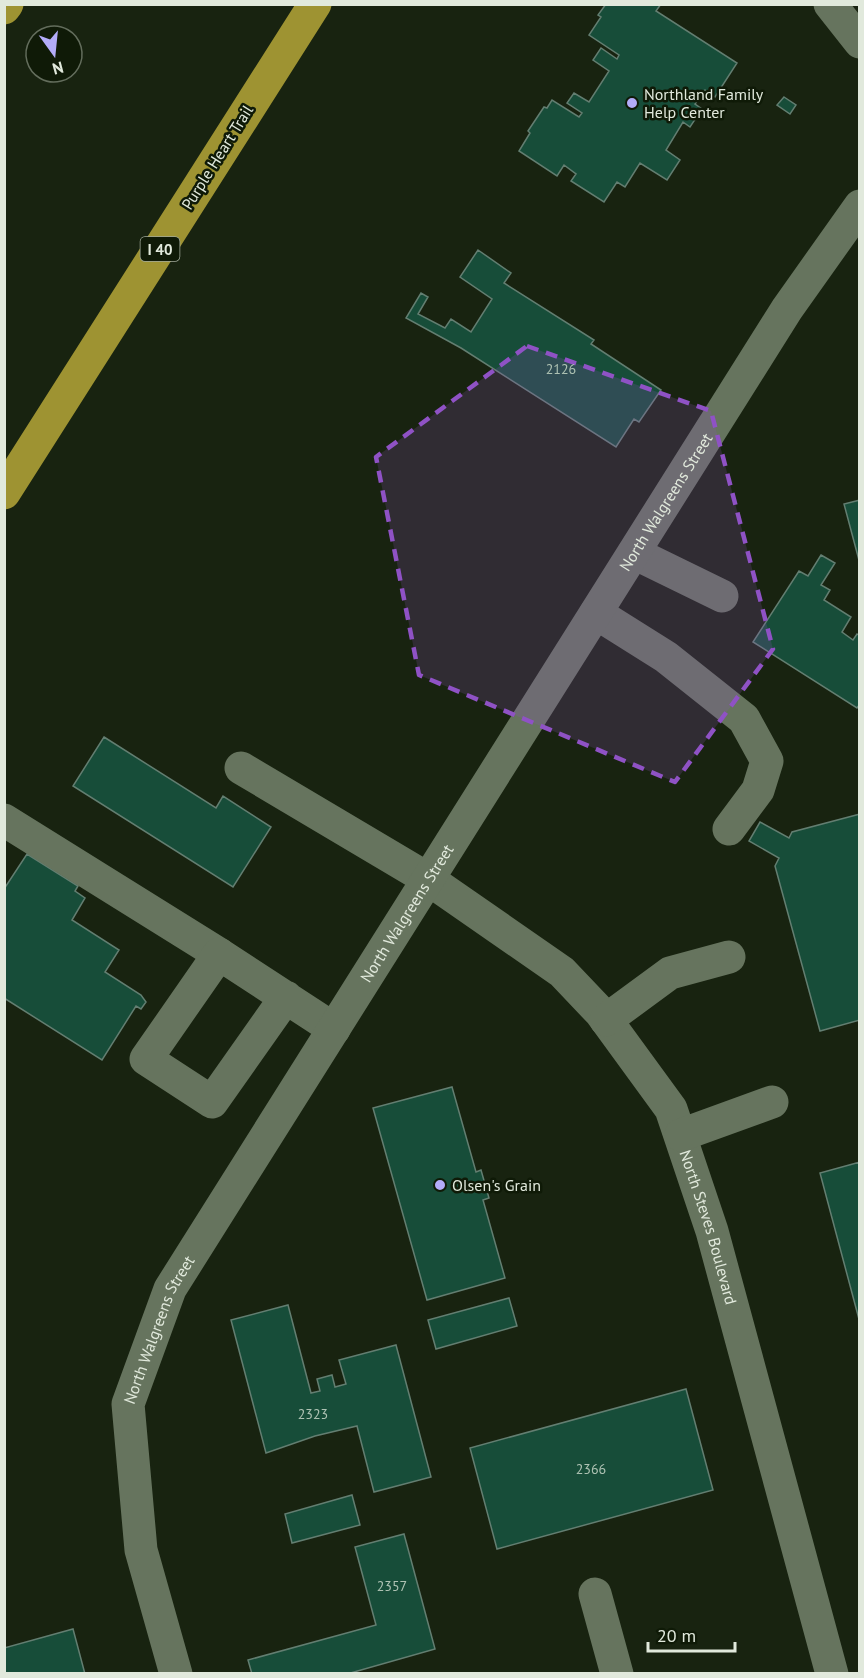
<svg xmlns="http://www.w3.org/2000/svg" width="864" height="1678" font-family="'PT Sans',sans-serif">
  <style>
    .building { fill: #174d39; stroke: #637e71; stroke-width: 1.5 }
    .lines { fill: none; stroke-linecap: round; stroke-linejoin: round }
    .minor { stroke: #66745e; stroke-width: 33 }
    .highway { stroke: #9e9332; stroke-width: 33 }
    .marked { fill: #8f52c5; fill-opacity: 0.2; stroke: #8f52c5; stroke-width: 4.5; stroke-dasharray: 12 8; stroke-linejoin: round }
    .poi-dot { fill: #b3acf9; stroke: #0f1a07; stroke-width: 2 }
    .labels { text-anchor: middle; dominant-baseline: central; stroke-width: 5; stroke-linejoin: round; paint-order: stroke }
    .number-label { font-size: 14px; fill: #aec2b3 }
    .shield { fill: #0f1a07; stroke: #a2ab9c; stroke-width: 1.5 }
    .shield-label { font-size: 15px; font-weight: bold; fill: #e1e9dc }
    .poi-label { font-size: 16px; fill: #e1e9dc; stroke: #0f1a07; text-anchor: start }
    .street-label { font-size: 16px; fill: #e1e9dc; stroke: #0f1a07 }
  </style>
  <rect width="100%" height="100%" fill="#182310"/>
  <path class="building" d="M606,4H661L656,11L737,63L715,97L705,90L695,104L702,109L690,127L683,122L666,150L680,160L667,180L640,163L625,187L617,182L604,202L571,181L576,174L564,165L557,176L519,151L530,133L528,131L544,107L547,108L552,100L579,117L582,113L567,103L574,93L589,102L609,71L593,60L601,48L617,59L619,55L589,35L601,17L598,15Z
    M784,97L796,105L790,114L777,105Z
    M478,250L511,273L504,283L594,340L591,344L661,390L639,422L634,419L616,447L461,348L406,318L421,293L428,297L418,314L445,328L451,319L471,332L492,299L460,277Z
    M860,500V564L844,504Z
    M821,555L835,563L821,585L830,590L824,600L851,617L842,632L853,640L857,634L860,636V704L857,708L753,642L799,571L808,576Z
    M104,737L216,808L223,796L271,827L233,887L73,786Z
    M860,814V1020L820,1031L775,866L779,858L749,841L760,822L789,838L792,832Z
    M27,854L78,886L75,891L85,898L72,920L119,950L105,972L141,995L146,1002L141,1009L136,1006L102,1060L4,998V889Z
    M452,1087L476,1172L481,1170L489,1198L483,1200L505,1278L427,1300L373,1108Z
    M860,1162V1323L820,1173Z
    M509,1298L517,1326L436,1349L428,1320Z
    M288,1305L311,1393L320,1391L317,1379L332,1375L335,1387L346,1384L339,1360L396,1345L431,1477L374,1492L357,1426L315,1436L266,1453L231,1320Z
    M686,1389L713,1490L497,1549L470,1448Z
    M352,1495L360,1525L292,1543L285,1514Z
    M404,1534L435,1649L347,1674H252L248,1660L376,1625L355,1547Z
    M73,1629L85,1674H4V1648Z"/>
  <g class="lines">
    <g class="minor">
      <path d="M830,4L860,42"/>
      <path d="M634,553L722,596"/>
      <path d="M596,613L666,657L744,719L767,761L758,790L729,829"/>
      <path id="s1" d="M241,768L428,879L562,972L601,1013L671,1109L712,1231L832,1674"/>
      <path d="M4,820L219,954"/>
      <path d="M286,997L212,1102L146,1059L219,954L334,1029"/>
      <path d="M606,1020L670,973L729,957"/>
      <path d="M681,1135L772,1102"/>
      <path d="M595,1594L617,1674"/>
      <path id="s2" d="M176,1674L141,1550L128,1404L170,1289L787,309L860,206"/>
    </g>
    <path class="highway" d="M4,8L7,4
      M4,493L315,4"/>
  </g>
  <path class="marked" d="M527,346L711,411L773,649L675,782L419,675L376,457Z"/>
  <g class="poi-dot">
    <circle cx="632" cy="103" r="6"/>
    <circle cx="440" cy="1185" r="6"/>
  </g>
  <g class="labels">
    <g class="number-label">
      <text x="561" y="369">2126</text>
      <text x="313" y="1414">2323</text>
      <text x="591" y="1469">2366</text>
      <text x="392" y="1586">2357</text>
    </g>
    <rect class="shield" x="140.5" y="237" width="39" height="24" rx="4.5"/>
    <g class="shield-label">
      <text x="160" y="249">I 40</text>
    </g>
    <g class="poi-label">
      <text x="644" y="94">Northland Family<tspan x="644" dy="18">Help Center</tspan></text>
      <text x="452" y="1185">Olsen's Grain</text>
    </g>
    <g class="street-label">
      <text transform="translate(217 157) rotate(-58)">Purple Heart Trail</text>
      <text stroke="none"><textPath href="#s2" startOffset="1328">North Walgreens Street</textPath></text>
      <text stroke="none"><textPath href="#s2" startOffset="842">North Walgreens Street</textPath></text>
      <text stroke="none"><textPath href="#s1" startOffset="680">North Steves Boulevard</textPath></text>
      <text stroke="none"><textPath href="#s2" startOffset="356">North Walgreens Street</textPath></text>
    </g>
  </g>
  <rect width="864" height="1678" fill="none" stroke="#e1e9dc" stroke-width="12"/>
  <g transform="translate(54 54) rotate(165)"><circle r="28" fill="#0f1a07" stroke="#636d5c" stroke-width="1.5"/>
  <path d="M0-4.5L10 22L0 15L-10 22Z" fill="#b3acf9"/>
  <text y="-9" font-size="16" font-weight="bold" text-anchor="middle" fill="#e1e9dc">N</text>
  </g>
  <path d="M648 1642v9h87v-9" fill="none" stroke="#e1e9dc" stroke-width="3"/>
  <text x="657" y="1642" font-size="18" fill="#e1e9dc" stroke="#0f1a07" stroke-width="4.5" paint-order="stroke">20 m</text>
</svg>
